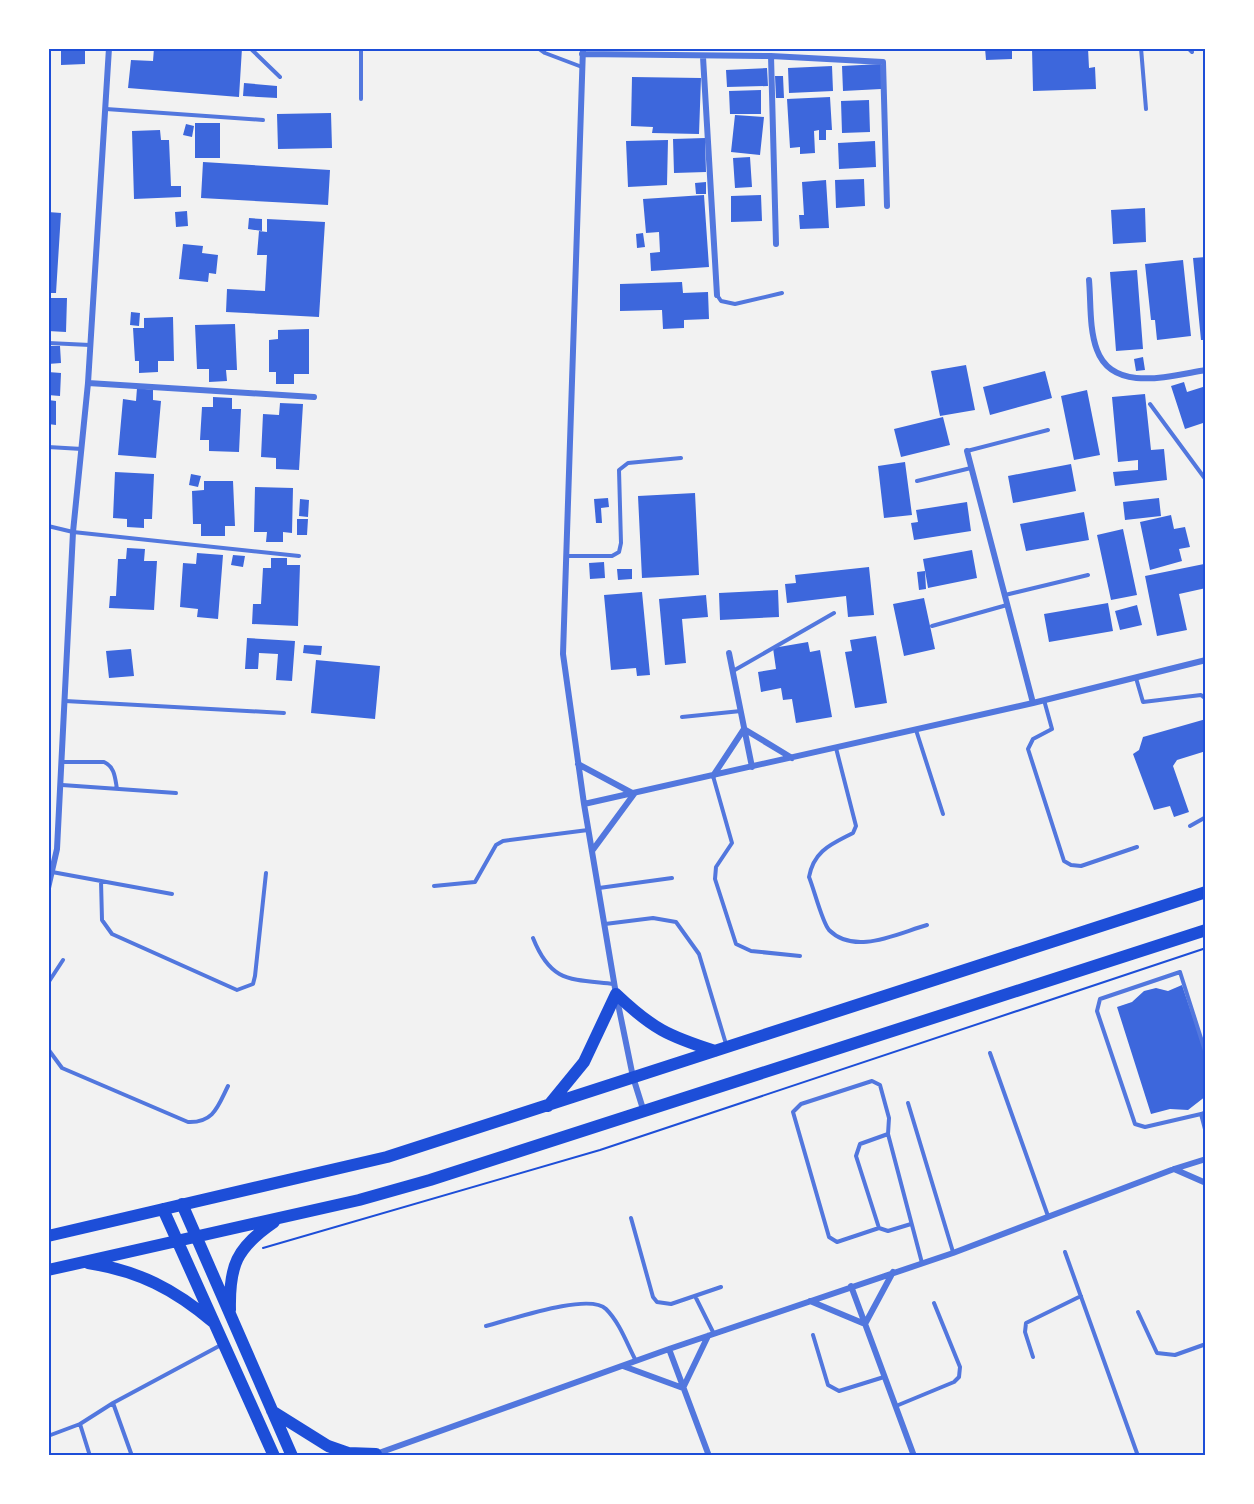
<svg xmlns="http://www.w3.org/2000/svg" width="1254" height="1504" font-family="Barlow,sans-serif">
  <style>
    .building { fill: #3d67dc }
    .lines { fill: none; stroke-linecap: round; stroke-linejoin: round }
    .path { stroke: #1d4ed8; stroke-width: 2 }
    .service { stroke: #5277de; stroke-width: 4 }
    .minor { stroke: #5277de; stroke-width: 6 }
    .secondary { stroke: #1d4ed8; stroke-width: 12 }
    .neatline { fill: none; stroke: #1d4ed8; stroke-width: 2 }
  </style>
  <rect width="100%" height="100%" fill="#f2f2f2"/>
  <path class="building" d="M61,48H85V64L61,65Z
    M154,48H242L239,97L128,88L131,60L153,61Z
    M985,48H1012V59L986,60Z
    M1032,48H1088L1089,68L1095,67L1096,89L1033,91Z
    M881,64V89L843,91L842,66Z
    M832,66L833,91L789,93L788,68Z
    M767,68L768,86L727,87L726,70Z
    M775,76H783L784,98H776Z
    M632,77L701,78L699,134L652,133L653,127L631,126Z
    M244,83L277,86V98L243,96Z
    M761,90V114H730L729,91Z
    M830,97L832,130H826V140H819V130L814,131L815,153L800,154V147L790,148L787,99Z
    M869,100L870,132L842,133L841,101Z
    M331,113L332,148L278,149L277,114Z
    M735,115L764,117L760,155L731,152Z
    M195,123H220V158H195Z
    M186,124L194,126L192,137L183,135Z
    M160,130L161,140H169L171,186H181V197L134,199L132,131Z
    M705,138L706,172L674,173L673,139Z
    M668,140L667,185L628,187L626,141Z
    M875,141L876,167L839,169L838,143Z
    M750,157L752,187L735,188L733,158Z
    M203,162L330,170L328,205L201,198Z
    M864,179L865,206L836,208L835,180Z
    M826,180L829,228L800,229L799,215H804L802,182Z
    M706,182V194H696L695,183Z
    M704,195L709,267L651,271L650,253L660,252L659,232L646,233L643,199Z
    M761,195L762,221L731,222V196Z
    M1145,208L1146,242L1113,244L1111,210Z
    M187,211L188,226L176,227L175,212Z
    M48,212L61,213L56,293H48Z
    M249,218L262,219V231L248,229Z
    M267,219L325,222L319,317L226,312L227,289L265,291L267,255H257L259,231L267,232Z
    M643,233L645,247L637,248L636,234Z
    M183,244L203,246L202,253L218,255L216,274L209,273L208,282L179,279Z
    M1206,257V340H1201L1193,258Z
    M1183,260L1191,336L1157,340L1155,320H1151L1145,264Z
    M1137,270L1143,349L1116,351L1110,272Z
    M682,282L683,293L708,292L709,319L684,320V328L663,329L662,310L620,311V284Z
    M48,298H67L66,332L48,331Z
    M131,312L140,313L139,326L130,325Z
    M173,317L174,361H158V372L139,373V361H135L133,328H144V318Z
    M235,324L237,370H226L227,381L209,382V369H197L195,325Z
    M309,329V374H294V384H276V372H269V340L278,339V330Z
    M48,346H60L61,363L48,364Z
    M1143,357L1145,370L1136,371L1134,359Z
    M966,365L975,410L940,416L931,371Z
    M1045,371L1052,398L990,415L983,387Z
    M48,372L61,373L60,396L48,395Z
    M1184,382L1187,392L1206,386V422L1185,429L1171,386Z
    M137,388L153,390V400L161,401L156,458L118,455L123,399L136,401Z
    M1087,390L1100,455L1074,460L1061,396Z
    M1145,394L1151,450L1164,449L1167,480L1115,486L1113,472L1138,470V460L1118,462L1112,397Z
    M213,397L232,398V409H241L239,452L209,451V440H200L202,407H213Z
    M48,400L56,401V425L48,424Z
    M280,403L303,404L299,470L276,469V458L261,457L263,414L279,415Z
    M943,417L950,445L901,457L894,429Z
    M905,462L912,515L884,518L878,466Z
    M1071,464L1076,491L1013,503L1008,476Z
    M115,472L154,474L152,519H144V528L127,527V519L113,518Z
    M191,474L201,476L198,487L189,485Z
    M204,481H233L235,526H225V536H201V524H193L192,491L204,490Z
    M255,487L293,488L292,533L283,532V542H266L267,532H254Z
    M695,493L699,575L642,578L638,496Z
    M608,498L609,507L601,508L602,523H596L594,499Z
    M1159,498L1161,516L1125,520L1123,502Z
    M300,499L309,500L308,517L299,516Z
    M967,502L971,531L914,540L911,523L918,522L916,510Z
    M1084,512L1089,540L1026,551L1020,524Z
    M1171,515L1174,529L1185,527L1190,547L1179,549L1182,561L1150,570L1140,522Z
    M297,519H308L307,535H297Z
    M1123,529L1137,595L1111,600L1097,535Z
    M127,548L145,549L144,561H157L154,610L109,608L110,596H116L118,559H126Z
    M972,550L977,578L928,588L923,559Z
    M197,553L223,555L218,619L197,617L198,609L180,607L183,563L196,564Z
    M233,555L245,556L243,567L231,565Z
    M271,558H287V565H300L298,626L252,624L253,604H261L263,568H271Z
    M604,562L605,578L590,579L589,563Z
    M1204,564L1206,588L1179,594L1187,630L1157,636L1145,576Z
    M869,567L874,615L848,617L846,596L787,603L785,584L796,583L795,575Z
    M617,569H632V579L618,580Z
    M925,571L926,589L919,590L917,572Z
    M778,590L779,617L720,620L719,593Z
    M642,592L650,675L637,676L636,668L611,670L604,595Z
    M706,595L708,617L682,619L686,663L665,665L659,599Z
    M924,598L935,649L904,656L893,604Z
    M1108,603L1113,631L1049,642L1044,614Z
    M1137,605L1142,625L1120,630L1115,611Z
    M876,636L887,703L855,708L845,652L852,651L850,640Z
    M247,638L295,641L292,681L276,680L278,654L259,653L258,669H245Z
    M808,642L810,652L820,650L832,717L796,723L792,699L783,700L781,688L761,692L758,672L776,669L773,648Z
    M304,645L322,646L321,655L303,653Z
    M131,649L134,676L109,678L106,651Z
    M316,660L380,666L375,719L311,713Z
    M1206,719V751L1177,760L1173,766L1189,812L1174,817L1170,806L1154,810L1133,754L1139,750L1143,737Z
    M1182,985L1206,1056V1096L1188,1110L1170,1109L1151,1114L1117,1007L1132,1002L1144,991L1156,988L1168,991Z"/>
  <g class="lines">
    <path class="path" d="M263,1248L600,1150L1206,948"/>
    <path class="service" d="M250,48L280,77
      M538,48L545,53L582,67
      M1141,48L1146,109
      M1188,48L1192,52
      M361,99V48
      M106,109L263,120
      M717,295L721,301L735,304L782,293
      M48,343L90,345
      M1150,404L1206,480
      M48,447L82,449
      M967,451L1048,430
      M917,481L971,468
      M48,526L73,532L299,556
      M567,556H612L619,552L621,543L619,470L628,463L681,458
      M1005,595L1088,575
      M932,626L1007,605
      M733,671L834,613
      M1136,678L1143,702L1201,695L1206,699
      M1044,700L1052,729L1033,739L1028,749L1064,861L1071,865L1081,866L1137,847
      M65,701L284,713
      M682,717L741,711
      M916,730L943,814
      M836,748L856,826L853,833C832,844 814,850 809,877C814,889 822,922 829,930C855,956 898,933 927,925
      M62,762H104C115,767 115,778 117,789
      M713,776L732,843L716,867L715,879L736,944L751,951L800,956
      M62,785L176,793
      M1190,826L1206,817
      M52,872L172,894
      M101,881L102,920L112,934L237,990L253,984L255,976L266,873
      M434,886L475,882L496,845L503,841L588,830
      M599,888L672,878
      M605,924L653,918L676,922L699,954L726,1044
      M533,938C551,983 570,979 614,984
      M48,983L63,960
      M48,1049L62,1068L188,1122C214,1123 218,1106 228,1086
      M990,1053L1048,1216
      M908,1103L953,1252
      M1206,1112L1201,1114L1206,1133
      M1201,1114L1145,1127L1135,1124L1097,1011L1100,999L1180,972L1206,1054
      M888,1134L860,1144L856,1156L879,1228L888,1231L911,1224
      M631,1218L653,1297L657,1302L671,1304L721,1287
      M879,1228L837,1242L829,1237L793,1112L801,1104L872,1081L880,1085L889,1118L888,1134L922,1263
      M1065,1252L1138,1456
      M695,1296L714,1334
      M1138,1312L1157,1353L1175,1355L1206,1344
      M486,1326C510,1320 589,1292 606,1309C620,1323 627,1344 636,1361
      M813,1335L828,1385L839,1391L884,1377
      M1033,1357L1025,1332L1026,1323L1081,1296
      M113,1403L221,1345
      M896,1406L954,1382L959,1377L960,1367L934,1303
      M48,1436L80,1424
      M90,1456L80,1424L113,1403L132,1456"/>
    <path class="minor" d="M583,48L563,654L584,804L616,994L633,1077L643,1109
      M582,54L771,56L883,62L887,206
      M771,56L776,244
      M703,57L717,295
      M1089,280C1091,302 1089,329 1097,350C1113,394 1173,375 1206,370
      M88,383L314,397
      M967,451L1033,703
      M729,653L752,767
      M578,764L634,794L592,851
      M713,776L744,729L792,758
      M584,804L1033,703L1206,660
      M48,888L57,849L73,532L88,383L109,48
      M1174,1169L1206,1183
      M851,1286L914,1456
      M810,1301L865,1324L893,1272
      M669,1349L709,1456
      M623,1366L683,1388L708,1336
      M376,1454L669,1349L953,1253L1174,1169L1206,1159"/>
    <path class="secondary" d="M548,1106L584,1062L616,994C653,1029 668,1036 715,1051
      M182,1204L292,1456
      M163,1209L274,1456
      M48,1236L387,1157L1206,892
      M88,1263C139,1271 174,1289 213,1322
      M48,1270L359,1200L430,1180L1206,930
      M230,1310C229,1266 236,1248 274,1222
      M272,1411L328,1446L348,1453L376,1454"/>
  </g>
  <rect width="1254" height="1504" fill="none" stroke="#ffffff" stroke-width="99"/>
  <rect x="50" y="50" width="1154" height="1404" class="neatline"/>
</svg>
